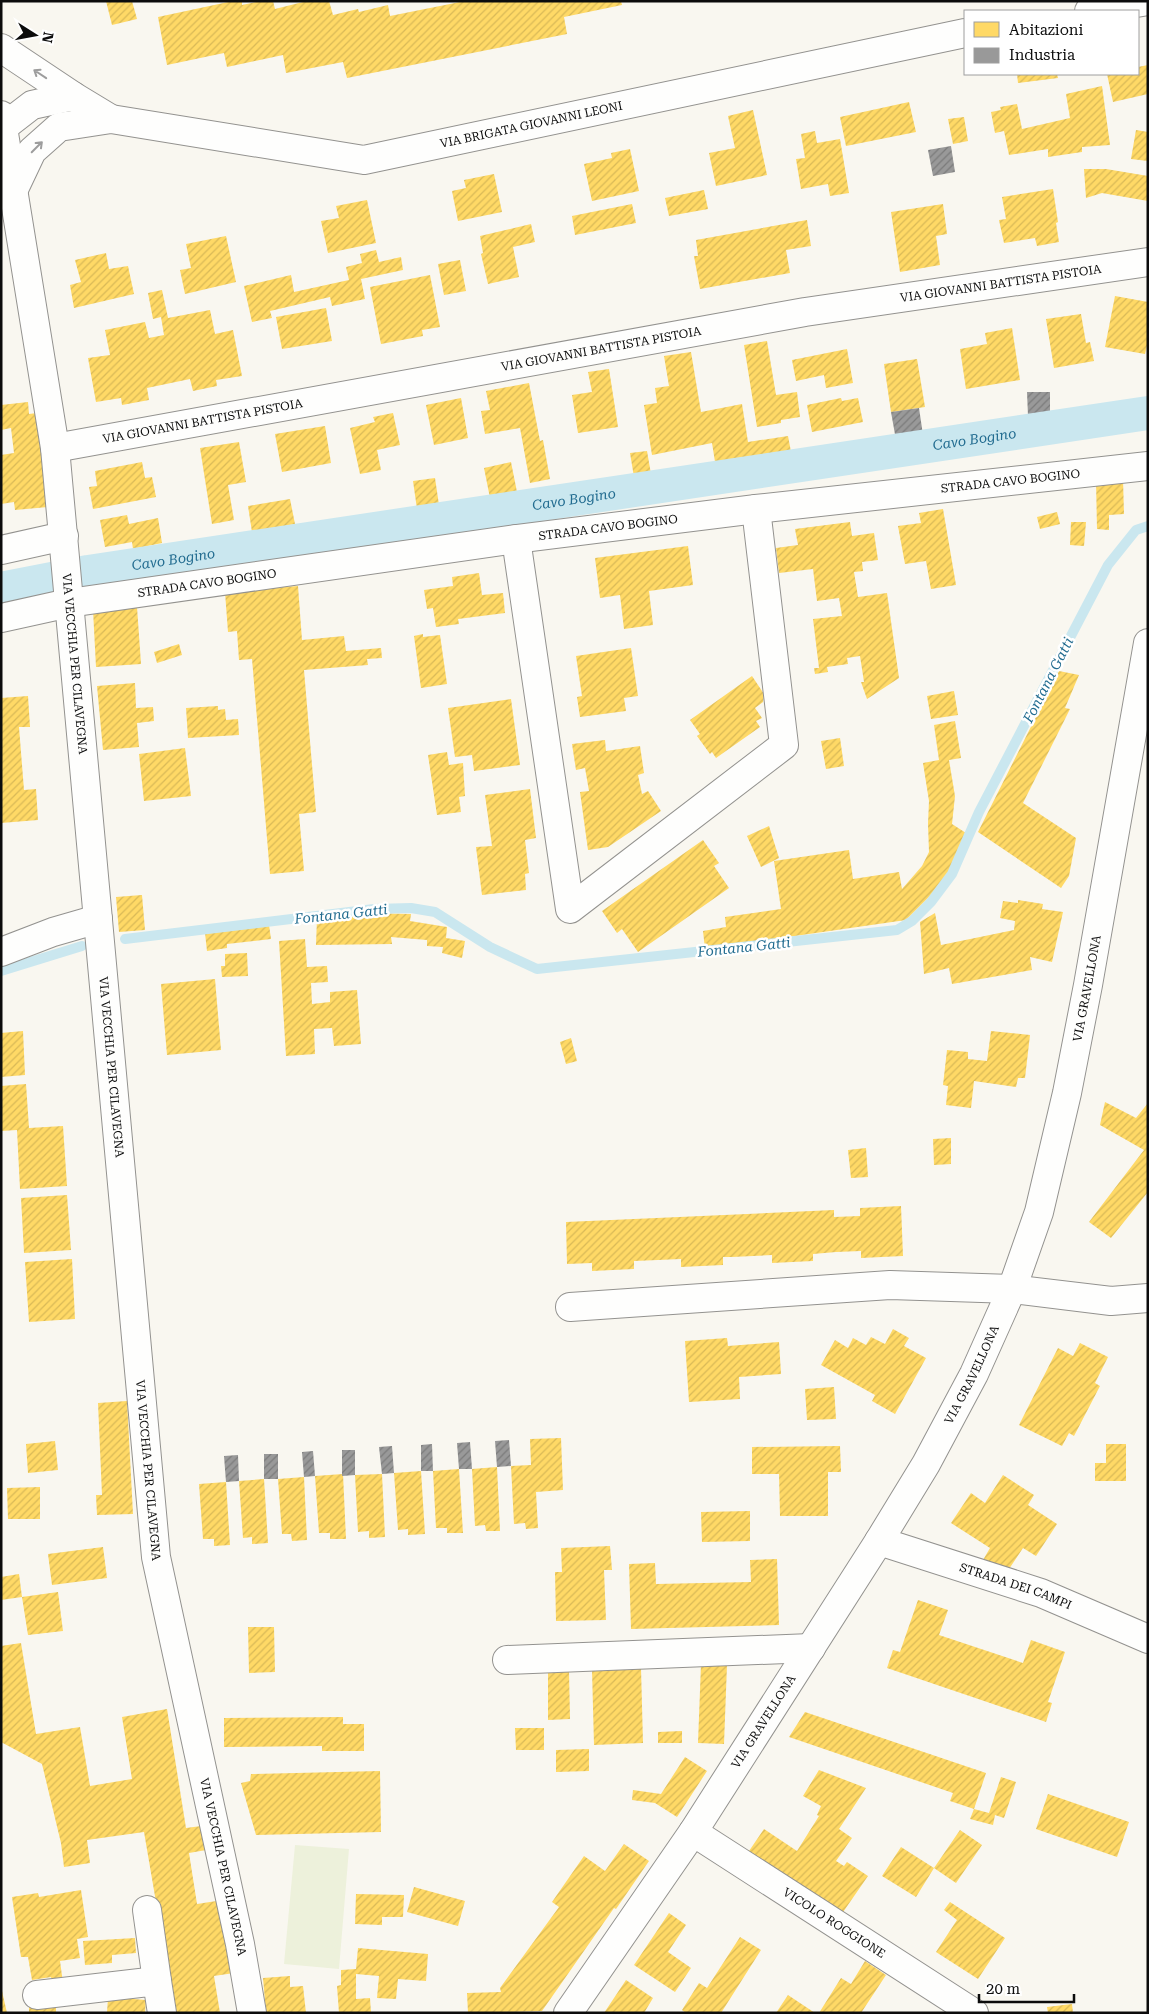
<svg xmlns="http://www.w3.org/2000/svg" width="1149" height="2014" font-family="'Roboto Serif',serif">
  <style>
    .pitch { fill: #edf1db }
    .homes { fill: url(#homes-hatch) }
    .industry { fill: url(#industry-hatch) }
    .lines { fill: none; stroke-linecap: round; stroke-linejoin: round }
    .stream { stroke: #cae7ef; stroke-width: 10 }
    .canal { stroke: #cae7ef; stroke-width: 34 }
    .street-casing { stroke: #93928f; stroke-width: 30 }
    .street { stroke: #fefefd; stroke-width: 28 }
    .oneway { stroke: #9d9d9d }
    .labels { text-anchor: middle; dominant-baseline: central; stroke-width: 5; stroke-linejoin: round; paint-order: stroke }
    .street-label { font-size: 12px; fill: #0c0c0c; stroke: #fff }
    .water-label { font-size: 14px; font-style: italic; fill: #226c90; stroke: #fff }
  </style>
  <defs>
    <pattern id="homes-hatch" width="6" height="6" patternUnits="userSpaceOnUse" patternTransform="scale(1.25)"><rect width="6" height="6" fill="#ffd966"/><path d="M-1 1l2-2M0 6l6-6M5 7l2-2" fill="none" stroke="#d9b957"/></pattern>
    <pattern id="industry-hatch" width="6" height="6" patternUnits="userSpaceOnUse" patternTransform="scale(1.25)"><rect width="6" height="6" fill="#999"/><path d="M-1 1l2-2M0 6l6-6M5 7l2-2" fill="none" stroke="#7b7b7b"/></pattern>
  </defs>
  <rect width="100%" height="100%" fill="#f9f7f0"/>
  <path class="pitch" d="M295,1845L349,1849L339,1969L284,1964Z"/>
  <path class="homes" d="M106,1H132L137,19L112,25Z
    M233,1H242V5L261,1H273L275,9L307,1H329L333,15L358,9L359,12L388,5L390,16L465,1H621L622,5L564,17L567,34L347,78L343,62L286,73L283,55L227,67L224,53L167,65L158,17Z
    M1148,65V94L1113,102L1107,74H1138V67Z
    M1017,74H1057L1058,78L1018,83Z
    M1102,86L1110,145L1082,147V152L1048,157V149L1009,155L1004,131L995,133L991,112L1001,110L1000,107L1017,104L1022,129L1070,118L1066,94Z
    M909,102L916,132L846,146L840,117Z
    M753,110L767,175L716,186L709,153L735,148L728,116Z
    M964,117L968,141L953,144L948,119Z
    M1136,130L1148,132V161L1131,159Z
    M815,131L817,143L840,139L849,193L830,196L828,184L801,189L796,159L805,158L801,134Z
    M630,149L639,191L592,201L584,164L612,158L611,153Z
    M1084,169H1106L1148,176V201L1102,193L1086,198Z
    M494,174L502,212L458,221L452,191L466,188L464,180Z
    M1053,189L1058,222L1056,223L1059,242L1037,246L1035,238L1004,243L999,220L1006,219L1002,197Z
    M704,190L708,209L669,216L665,198Z
    M367,200L376,243L328,253L321,221L339,218L336,206Z
    M632,204L636,223L575,235L572,216Z
    M943,204L947,234L936,236L940,265L900,272L891,212Z
    M807,220L811,246L786,250L790,273L700,289L694,256H698L696,240Z
    M531,224L535,242L513,247L519,277L488,284L481,254L483,253L480,236Z
    M226,236L236,282L185,294L180,270L191,268L186,244Z
    M376,250L379,262L401,257L403,270L361,279L365,299L332,306L330,297L270,311L272,318L252,322L244,286L291,275L294,292L349,280L346,267L362,263L360,254Z
    M106,253L109,269L128,266L134,294L74,308L70,285L81,282L75,260Z
    M460,260L466,291L444,295L438,264Z
    M430,275L440,327L422,330L423,336L381,344L370,287Z
    M162,290L168,318L210,310L215,334L233,330L242,376L216,380L217,386L193,391L190,379L147,388L149,400L122,405L121,398L96,402L88,358L110,355L105,330L145,322L149,338L164,335L161,317L153,319L148,293Z
    M1115,296L1148,302V341L1145,354L1105,347Z
    M326,308L332,341L282,349L276,317Z
    M1081,314L1086,343L1090,342L1094,361L1054,368L1046,319Z
    M1012,328L1020,380L966,389L960,349L987,344L985,333Z
    M767,341L776,395L797,392L800,417L781,420V423L757,427L744,345Z
    M847,349L853,383L826,388L824,375L796,381L792,360Z
    M691,352L701,412L742,404L748,442L788,436L792,457L716,468L712,443L652,455L644,405L657,403L655,388L669,386L664,356Z
    M917,359L925,407L891,412L884,364Z
    M609,369L618,427L578,433L572,395L592,392L588,372Z
    M529,383L540,441L543,440L550,479L530,483L520,428L485,434L481,411L490,410L486,391Z
    M461,398L468,438L434,445L426,405Z
    M841,398L842,401L858,398L863,422L812,432L807,405Z
    M28,402L29,414L37,413L48,507L15,510L14,502L1,504V455L14,453L11,428L1,430V405Z
    M393,413L400,445L377,450L381,470L360,474L350,428L375,422L373,417Z
    M325,426L331,463L282,472L275,434Z
    M239,442L246,482L228,485L234,520L212,524L200,448Z
    M647,451L651,474L634,477L630,453Z
    M142,462L145,478L152,477L156,497L93,509L89,487L97,486L95,471Z
    M511,462L517,492L490,498L484,468Z
    M435,478L439,505L417,509L413,481Z
    M1123,479L1124,514L1109,515V530L1097,529L1096,480Z
    M290,499L295,524L252,532L248,506Z
    M943,509L956,585L931,589L926,561L905,564L898,526L921,523L919,513Z
    M1057,512L1060,524L1040,529L1037,517Z
    M127,515L129,524L158,518L162,543L133,549L132,542L105,547L100,520Z
    M850,522L852,536L874,533L878,560L862,562L863,571L854,572L858,597L887,593L899,678L867,699L861,682H864L860,656L847,658L848,664L827,667L828,672L815,674L814,668H819L813,619L842,616L839,598L817,601L813,569L779,573L776,548L798,545L795,529Z
    M1071,522H1086L1084,546L1070,545Z
    M688,546L693,585L649,591L653,625L624,629L620,595L600,598L595,558Z
    M479,573L482,595L503,593L505,613L458,619L459,624L436,627L433,608L427,609L424,590L453,586L452,577Z
    M298,586L302,640L344,636L346,651L381,648L382,658L367,659L368,665L304,670L316,812L299,814L304,871L270,874L252,659L239,660L237,631L228,632L225,592Z
    M137,607L141,664L96,667L93,610Z
    M423,634V637L440,635L447,684L421,688L414,636Z
    M179,644L182,655L157,663L154,652Z
    M631,648L638,696L624,698L626,711L580,717L577,697L582,696L576,656Z
    M1059,671L1079,675L1065,708L1070,709L1023,803L1076,838L1069,876L1061,888L978,832Z
    M752,676L764,694L763,702L755,708L762,718L756,721L760,727L716,758L712,752L710,754L697,736L700,734L690,720Z
    M135,683L136,708L153,707L154,721L137,723L139,747L103,750L97,686Z
    M954,691L958,715L931,719L927,696Z
    M28,696L30,727H19L24,790L36,789L38,820L1,823V698Z
    M511,699L520,765L474,771L472,755L455,757L448,708Z
    M218,706V710L225,709L226,720L238,719L239,735L188,738L186,708Z
    M955,721L961,758L949,760L955,796L952,824L966,833L948,874L934,892L906,920L705,949L703,931L726,927L725,917L781,909L774,861L849,850L853,879L899,872L902,889L922,866L929,852L928,824L929,801L923,763L939,760L934,725Z
    M840,738L844,766L826,769L821,741Z
    M605,740L606,751L640,746L644,773L638,775L642,794L648,791L661,811L608,847L588,850L580,792L589,791L585,768L576,770L572,744Z
    M185,748L191,796L144,801L139,754Z
    M447,752L449,765L463,763L465,796L459,797L461,812L437,815L428,755Z
    M530,789L536,838L525,840L529,873L525,874L526,890L482,895L476,847L492,846L485,795Z
    M769,826L779,858L761,867L747,836Z
    M703,840L719,863L714,866L729,888L638,952L622,929L617,933L602,911Z
    M142,895L145,930L119,932L116,897Z
    M1018,900L1043,904L1042,909L1063,912L1052,962L1030,957L1032,970L952,984L949,968L924,974L920,922L935,913L941,945L1014,930L1015,921L1000,918L1003,901L1018,903Z
    M368,913L411,914L410,921L447,927L446,938L465,941L462,958L442,953L443,947L427,946V940L391,937L392,944L316,945L317,918Z
    M269,925L271,939L227,944V948L207,951L205,933Z
    M305,939L307,967L327,966L328,982L311,983L312,1004L330,1002V992L357,990L361,1044L334,1046L332,1028L314,1029L315,1054L286,1056L279,941Z
    M247,953L248,976L222,977L221,966H225V954Z
    M215,979L221,1050L167,1055L161,984Z
    M23,1031L25,1075L1,1077V1033Z
    M991,1031L1030,1035L1025,1078H1018L1016,1087L974,1081L971,1108L946,1105L948,1086L943,1085L947,1050L968,1052V1059L987,1061Z
    M571,1038L577,1061L566,1064L560,1042Z
    M26,1084L29,1128L63,1126L67,1186L20,1189L17,1130L1,1131V1086Z
    M1105,1102L1136,1118L1148,1103V1192L1111,1238L1089,1222L1144,1150L1100,1125Z
    M951,1138V1164L934,1165L933,1139Z
    M866,1148L868,1177L851,1178L848,1150Z
    M67,1195L71,1250L24,1253L21,1198Z
    M901,1206L903,1256L861,1258V1251L836,1252L813,1254V1261L772,1263V1255L732,1257H723V1265L681,1267V1259L658,1260L634,1261V1269L592,1271V1263L567,1264L566,1222L834,1210V1217L860,1216V1208Z
    M72,1259L75,1319L29,1322L25,1262Z
    M893,1329L909,1338L904,1346L926,1358L895,1414L872,1401L875,1395L821,1365L835,1340L848,1348L853,1338L866,1345L871,1337L885,1344Z
    M727,1338L728,1346L779,1342L781,1374L739,1377L740,1399L689,1402L685,1341Z
    M1080,1343L1108,1357L1095,1383L1100,1386L1074,1436L1069,1433L1062,1446L1019,1425L1058,1348L1073,1356Z
    M834,1387L836,1419L807,1420L805,1389Z
    M127,1401L133,1514L97,1515L96,1495H102L98,1403Z
    M561,1438L563,1490L536,1492L538,1528L526,1529L525,1523L514,1524L511,1466L531,1465L530,1439Z
    M55,1441L58,1470L28,1473L26,1444Z
    M1106,1444H1126V1481H1095V1463H1106Z
    M840,1446L841,1472H828V1516H780L779,1474H752V1447Z
    M497,1467L500,1531H486L485,1525L475,1526L472,1469Z
    M459,1469L463,1533H447V1528H436L433,1471Z
    M421,1471L425,1534L408,1535V1529L398,1530L394,1473Z
    M343,1474L346,1539H330V1533H319L315,1476Z
    M382,1474L385,1537L369,1538V1531L358,1532L355,1475Z
    M1003,1475L1034,1495L1028,1505L1057,1524L1036,1556L1023,1548L1009,1569L983,1560L990,1548L951,1523L971,1493L985,1503Z
    M304,1477L307,1540L292,1541L291,1534H282L278,1479Z
    M264,1479L268,1543L252,1544V1537L243,1538L239,1481Z
    M226,1482L230,1545L214,1546V1539H203L199,1484Z
    M40,1487V1519H8L7,1488Z
    M750,1511V1541L702,1542L701,1512Z
    M610,1546L612,1570H604L606,1620L556,1621L555,1572H562L561,1548Z
    M103,1547L107,1578L52,1585L48,1554Z
    M777,1559L779,1625L631,1629L629,1564L655,1563L656,1584L751,1582L750,1560Z
    M19,1574L22,1597L1,1600V1577Z
    M58,1592L63,1631L28,1635L22,1597Z
    M918,1600L948,1610L939,1635L1023,1663L1031,1640L1065,1652L1048,1702L1052,1703L1046,1722L887,1668L893,1650L900,1652Z
    M248,1627H274L275,1672L249,1673Z
    M21,1643L36,1734L80,1727L90,1786L132,1779L122,1717L167,1709L186,1828L209,1825L212,1849L189,1853L197,1904L223,1900L234,1973L214,1976L220,2013H175L144,1832L87,1840L90,1863L64,1867L61,1843L42,1764L1,1742V1646Z
    M701,1664L727,1665L724,1744L698,1743Z
    M641,1668L643,1743L594,1745L592,1670Z
    M569,1670L570,1719L548,1720V1671Z
    M805,1712L986,1773L974,1809L950,1801L953,1793L789,1737Z
    M343,1717V1724H364V1751H322V1746L224,1747V1718Z
    M515,1728H544V1750H516Z
    M682,1731V1743H658V1732Z
    M589,1749V1771L556,1772V1750Z
    M685,1757L707,1771L677,1817L655,1803L632,1800L633,1790L661,1794Z
    M819,1770L866,1788L839,1829L852,1838L836,1861L844,1866L847,1862L868,1876L841,1915L749,1851L764,1829L797,1851L819,1816L817,1815L821,1806L803,1796Z
    M380,1771L381,1832L256,1835L241,1783L250,1781L251,1774Z
    M1001,1777L1016,1782L1004,1818L995,1815L993,1825L970,1819L974,1809L989,1813Z
    M1048,1794L1129,1822L1117,1857L1036,1829Z
    M960,1830L982,1845L956,1883L934,1868Z
    M624,1844L649,1861L616,1909L614,1908L542,2011L468,2013L467,1993L501,1992L500,1988L559,1907L552,1902L584,1856L605,1871Z
    M901,1847L934,1868L916,1897L882,1876Z
    M414,1887L465,1901L458,1926L407,1912Z
    M81,1890L88,1937L77,1939L80,1958L60,1961L63,1983L53,1985L51,1977L32,1980L28,1957H21L12,1897L38,1893L39,1897Z
    M356,1894L404,1895L403,1917H382V1925L355,1924Z
    M950,1902L1005,1938L978,1979L936,1952L957,1920L944,1910Z
    M669,1913L686,1925L668,1952L691,1968L675,1992L634,1965Z
    M740,1937L761,1950L721,2013H686L682,2010L699,1983L707,1988Z
    M135,1938L136,1953L112,1955V1963L85,1965L83,1941Z
    M358,1948L428,1954L426,1981L398,1979L396,1999L377,1998L379,1976L356,1974V1999L370,1998L371,2013H339L337,1986L341,1985V1970L356,1969Z
    M865,1961L886,1975L861,2013H819L841,1978L851,1984Z
    M290,1976V1987L303,1986L306,2013H266L263,1978Z
    M626,1980L653,1998L644,2013H604Z
    M1,1991H2L7,2013H1Z
    M788,1995L815,2013H776Z
    M108,1997L146,2000L145,2013H107Z
    M29,2004H56V2013H29Z
    M1072,2004L1073,2013H1048L1047,2007Z"/>
  <path class="industry" d="M951,146L955,172L933,176L928,150Z
    M1027,392H1050V416H1028Z
    M919,408L923,435L896,440L891,412Z
    M509,1440L511,1466L497,1467L495,1441Z
    M470,1442L472,1469H459L457,1443Z
    M432,1444L433,1471H421V1445Z
    M392,1446L394,1473L382,1474L379,1447Z
    M342,1450H355V1475L342,1476Z
    M313,1451L315,1476L304,1477L302,1452Z
    M264,1454H278V1479H264Z
    M238,1455L239,1481L226,1482L224,1456Z"/>
  <g class="lines">
    <path class="stream" d="M125,939L374,909L411,908L435,912L490,947L537,969L897,930L912,921L931,902L952,874L979,812L1108,565L1136,530L1148,526
      M1,971L82,946"/>
    <path class="canal" id="s1" d="M1,589L88,572L1148,413"/>
    <g class="street-casing">
      <g id="street">
        <path d="M1089,11L1148,1"/>
        <path d="M1,48L73,96L111,119"/>
        <path id="s2" d="M1,115L55,448L156,1557L240,1944L252,2013"/>
        <path d="M1,129L32,105L73,96"/>
        <path id="s3" d="M14,189L32,151L59,127L111,119L364,160L965,33"/>
        <path id="s4" d="M55,448L805,312L1148,262"/>
        <path d="M516,539L570,909L784,745L756,509"/>
        <path d="M1,550L64,536"/>
        <path id="s5" d="M1,618L69,603L516,539L756,509L1148,466"/>
        <path d="M1,952L53,932L98,919"/>
        <path d="M570,1307L890,1285L1012,1289L1111,1301L1148,1298"/>
        <path id="s6" d="M879,1541L1041,1593L1148,1639"/>
        <path d="M507,1660L811,1648"/>
        <path id="s7" d="M693,1832L974,2013"/>
        <path d="M147,1910L157,1981"/>
        <path d="M37,1995L157,1981L162,2013"/>
        <path id="s8" d="M568,2013L693,1832L879,1541L926,1464L974,1374L1012,1289L1039,1212L1067,1093L1088,985L1148,643"/>
      </g>
    </g>
    <use href="#street" class="street"/>
  </g>
  <defs><path id="oneway-shaft" d="M-6 0H5M1.5-3L5.5 0L1.5 3" fill="none" stroke-width="1.6" stroke-linecap="round" stroke-linejoin="round" transform="scale(1.25)"/></defs>
  <g class="oneway">
    <use href="#oneway-shaft" transform="translate(40 74) rotate(-146)"/>
    <use href="#oneway-shaft" transform="translate(37 147) rotate(-45)"/>
  </g>
  <g class="labels">
    <g class="street-label">
      <text stroke="none"><textPath href="#s3" startOffset="558">VIA BRIGATA GIOVANNI LEONI</textPath></text>
      <text stroke="none"><textPath href="#s4" startOffset="960">VIA GIOVANNI BATTISTA PISTOIA</textPath></text>
      <text stroke="none"><textPath href="#s4" startOffset="555">VIA GIOVANNI BATTISTA PISTOIA</textPath></text>
      <text stroke="none"><textPath href="#s4" startOffset="150">VIA GIOVANNI BATTISTA PISTOIA</textPath></text>
      <text stroke="none"><textPath href="#s5" startOffset="1019">STRADA CAVO BOGINO</textPath></text>
      <text stroke="none"><textPath href="#s5" startOffset="614">STRADA CAVO BOGINO</textPath></text>
      <text stroke="none"><textPath href="#s5" startOffset="209">STRADA CAVO BOGINO</textPath></text>
      <text stroke="none"><textPath href="#s2" startOffset="554">VIA VECCHIA PER CILAVEGNA</textPath></text>
      <text stroke="none"><textPath href="#s8" startOffset="1161">VIA GRAVELLONA</textPath></text>
      <text stroke="none"><textPath href="#s2" startOffset="959">VIA VECCHIA PER CILAVEGNA</textPath></text>
      <text stroke="none"><textPath href="#s8" startOffset="756">VIA GRAVELLONA</textPath></text>
      <text stroke="none"><textPath href="#s2" startOffset="1364">VIA VECCHIA PER CILAVEGNA</textPath></text>
      <text stroke="none"><textPath href="#s6" startOffset="144">STRADA DEI CAMPI</textPath></text>
      <text stroke="none"><textPath href="#s8" startOffset="351">VIA GRAVELLONA</textPath></text>
      <text stroke="none"><textPath href="#s2" startOffset="1768">VIA VECCHIA PER CILAVEGNA</textPath></text>
      <text stroke="none"><textPath href="#s7" startOffset="168">VICOLO ROGGIONE</textPath></text>
    </g>
    <g class="water-label">
      <text stroke="none"><textPath href="#s1" startOffset="985">Cavo Bogino</textPath></text>
      <text stroke="none"><textPath href="#s1" startOffset="580">Cavo Bogino</textPath></text>
      <text stroke="none"><textPath href="#s1" startOffset="175">Cavo Bogino</textPath></text>
      <text transform="translate(1048 680) rotate(-63)">Fontana Gatti</text>
      <text transform="translate(341 914) rotate(-6)">Fontana Gatti</text>
      <text transform="translate(744 947) rotate(-6)">Fontana Gatti</text>
    </g>
  </g>
  <rect width="1149" height="2014" fill="none" stroke="#0c0c0c" stroke-width="5"/>
  <rect x="964" y="10" width="175" height="65" fill="#ffffff" stroke="#9e9e9e"/>
  <rect x="974" y="22" width="25" height="15" fill="#ffd966" stroke="#9e9e9e"/>
  <text x="1009" y="35" font-size="15" fill="#0c0c0c">Abitazioni</text>
  <rect x="974" y="48" width="25" height="15" fill="#999999" stroke="#9e9e9e"/>
  <text x="1009" y="60" font-size="15" fill="#0c0c0c">Industria</text>
  <g transform="translate(35 35) rotate(101)" stroke="#ffffff" stroke-width="4" paint-order="stroke">
  <path d="M0-4L9 19L0 12L-9 19Z" fill="#0c0c0c"/>
  <text y="-8" font-size="14" font-weight="bold" text-anchor="middle" fill="#0c0c0c">N</text>
  </g>
  <path d="M979 1994v8h95v-8" fill="none" stroke="#0c0c0c" stroke-width="2.5"/>
  <text x="986" y="1994" font-size="15" fill="#0c0c0c" stroke="#ffffff" stroke-width="4" paint-order="stroke">20 m</text>
</svg>
